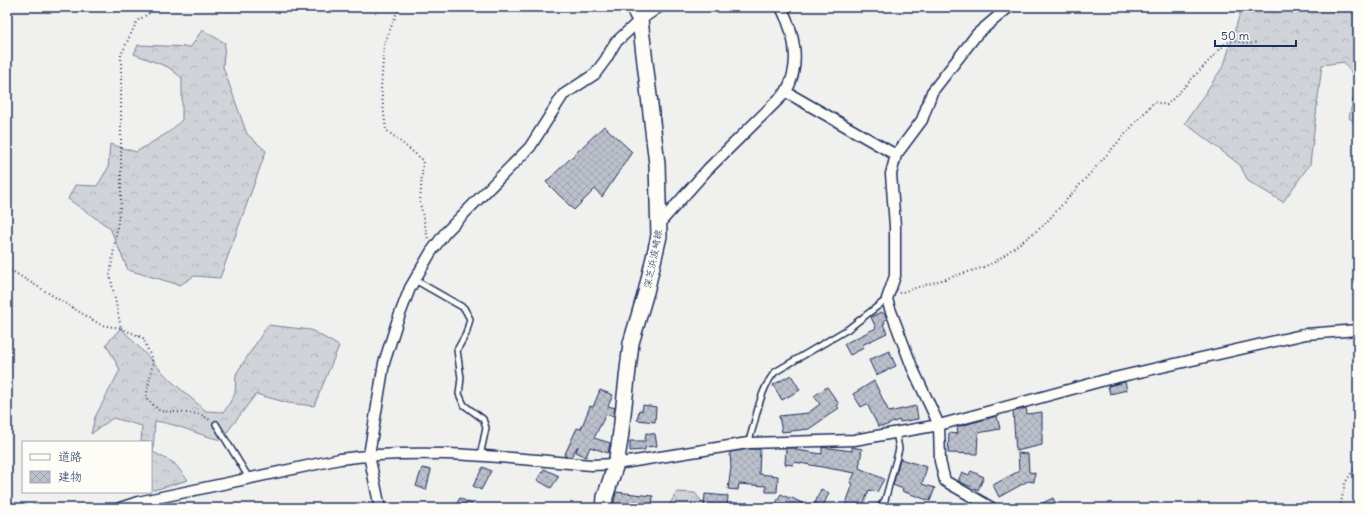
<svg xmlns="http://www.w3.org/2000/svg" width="1365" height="515" font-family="Delius,'Klee One',sans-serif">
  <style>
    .forest { fill: url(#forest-crowns); stroke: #76819b }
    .building { fill: url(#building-cross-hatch); stroke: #1b2f5e }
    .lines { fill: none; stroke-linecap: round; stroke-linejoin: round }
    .service-casing { stroke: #1b2f5e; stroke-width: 8 }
    .minor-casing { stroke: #1b2f5e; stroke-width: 13 }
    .secondary-casing { stroke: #1b2f5e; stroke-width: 18 }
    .path { stroke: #1b2f5e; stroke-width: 2; stroke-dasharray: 1 3; stroke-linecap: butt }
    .service { stroke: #fdfcf7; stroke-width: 5 }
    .minor { stroke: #fdfcf7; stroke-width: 10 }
    .secondary { stroke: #fdfcf7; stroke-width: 15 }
    .labels { text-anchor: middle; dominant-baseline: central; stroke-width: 3; stroke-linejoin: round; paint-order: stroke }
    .street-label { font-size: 10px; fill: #1b2f5e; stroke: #fdfcf7 }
  </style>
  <defs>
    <pattern id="forest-crowns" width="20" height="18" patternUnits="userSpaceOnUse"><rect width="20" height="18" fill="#d0d3d8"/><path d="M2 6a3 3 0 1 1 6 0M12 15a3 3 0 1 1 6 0" fill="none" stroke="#b2b5bc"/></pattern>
    <pattern id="building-cross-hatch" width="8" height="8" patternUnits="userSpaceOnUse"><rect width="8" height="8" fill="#bbc0ca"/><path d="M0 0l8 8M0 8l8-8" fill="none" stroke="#a0a5b0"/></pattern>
  </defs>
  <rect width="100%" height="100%" fill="#f0f0ee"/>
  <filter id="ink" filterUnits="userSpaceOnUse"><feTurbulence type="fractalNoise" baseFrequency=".025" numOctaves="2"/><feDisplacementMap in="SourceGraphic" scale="8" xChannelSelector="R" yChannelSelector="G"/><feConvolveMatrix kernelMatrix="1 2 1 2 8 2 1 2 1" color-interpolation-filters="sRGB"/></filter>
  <g filter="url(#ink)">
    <path class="forest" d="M1242,7H1358V124L1349,118L1357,81L1344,62L1322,65L1310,164L1283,202L1248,181L1240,165L1185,123L1224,65Z
      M202,30L225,43L223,67L247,134L266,151L220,278L194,276L180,285L128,270L110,228L68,199L75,185L97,186L108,168L110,144L136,152L169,132L182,120V78L168,67L134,54L138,45L191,47Z
      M268,325L311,330L339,346L314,406L288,403L256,394L221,440C198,435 178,424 155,421L153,452L174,463L188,480L154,490L151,489V442H141L142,426L113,418L91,434L95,417L120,370L106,344L121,328L170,380L206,411L224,412L235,394L236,374Z
      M677,492L695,493L707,508H667Z"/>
    <path class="building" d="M604,126L632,152L602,197L595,189L574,210L546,182Z
      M881,312L885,314L887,319L884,320L885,323L883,324L887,333L862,345L864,348L850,355L844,344L876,328L871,317Z
      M889,351L896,366L876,375L869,360Z
      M791,375L800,390L782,400L773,385Z
      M874,381L889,412L916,406L918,419L900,422L899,420L884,426H878L867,404L861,407L853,394Z
      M1125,382L1127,390L1110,394L1108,386Z
      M827,387L839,404L837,406L839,408L809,429L782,432L779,416L808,413L820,404L814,396Z
      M600,390L613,395L608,406L615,408L613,416L606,414L594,438L610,443L608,453L590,447L586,457L576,452L578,446L571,457L564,456L577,428L581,429L590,406L593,407Z
      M643,405L656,407L655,422L637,420L639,410L642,411Z
      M1026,408L1027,414L1042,412V445L1016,451L1013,412Z
      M997,416L1000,429L978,433L977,454L948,453L949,433L958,434L957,427Z
      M646,433L655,434L657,446L645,447V450L630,451V441H645Z
      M822,447L852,451V447L862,449L859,468L884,479L877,492L869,490L862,508L845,506L853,484L850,483L855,473L794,462L793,465L785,464L786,448H796V450L822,454Z
      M749,449H760L759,474L778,476L777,492H766V486L739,484L738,490L728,489L731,468L730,452Z
      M1018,453L1028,454L1029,472L1035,473L1034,482L1028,481L999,497L993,485L1019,471Z
      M900,459L927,467L922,484L935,488L930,501L902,491L903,489L893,485Z
      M483,467L491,471L481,490L473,486Z
      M422,468L431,470L426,490L416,486Z
      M544,469L559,476L551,488L537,480Z
      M971,471L984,477L978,490L958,481L962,472L969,475Z
      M821,489L829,493L822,508H813Z
      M616,492L653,496L652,508H613Z
      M705,494L728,496L727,508H704Z
      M781,494L789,498L790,497L812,508H786L776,503Z
      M460,498L478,508H454Z
      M1053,498L1058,508H1032Z"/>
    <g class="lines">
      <g class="service-casing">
        <path id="service" d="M415,280L464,308L470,319L466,334L457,350L461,378L459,394L464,405L483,419L486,428L480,456
          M216,424L249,478
          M748,443C757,420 758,392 775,372L848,329L887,299
          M879,508L885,500L899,449L896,432"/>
      </g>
      <g class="minor-casing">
        <path id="minor" d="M786,92L896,155
          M659,224L708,169L786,92C801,65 795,34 781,7
          M120,508L138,502L340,459C424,447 508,458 592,465L616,464L748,443L854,440L939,425L1105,380L1306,334L1358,330
          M380,508L369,455L384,363L397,322L410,288L431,252L445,233L530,147L563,95L595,74L606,59L615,43L640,20L659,7
          M992,508L945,481L940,461L939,425L912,367L889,306L887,299L895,276V226L891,174L896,155L922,120L932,92L977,34L1009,7"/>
      </g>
      <g class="secondary-casing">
        <path id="secondary" d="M604,508L605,497L616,464L620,440L631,343L646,292L659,236L657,164L640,20L633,7"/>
      </g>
      <path class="path" d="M399,7L384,45L381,88L386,130L423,160L420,203L428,239
        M7,268L101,325L121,328L110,275L121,201V55L137,21L151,12
        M899,293L981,268L995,262L1043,226L1154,102L1167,105L1225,44L1233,40L1250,44L1257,42
        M121,328L143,338L153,362L146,398L160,411L200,414L210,420
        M1340,508L1345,483L1358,463"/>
      <use href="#service" class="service"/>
      <use href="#minor" class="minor"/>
      <use href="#secondary" class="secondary"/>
    </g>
  </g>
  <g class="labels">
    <g class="street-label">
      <text transform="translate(653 259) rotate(-79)">深芝浜波崎線</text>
    </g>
  </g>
  <rect width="1365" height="515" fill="none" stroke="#fdfcf7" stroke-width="24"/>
  <rect x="12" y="12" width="1341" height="491" fill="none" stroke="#1b2f5e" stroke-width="1.5" filter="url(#ink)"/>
  <rect x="22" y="441" width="130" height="52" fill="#fdfcf7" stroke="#a3aaba"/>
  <rect x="30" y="454" width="20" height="6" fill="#fdfcf7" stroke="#a3aaba"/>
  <text x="58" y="461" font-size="12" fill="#1b2f5e">道路</text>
  <rect x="30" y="471" width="20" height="12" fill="url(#building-cross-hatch)" stroke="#a3aaba"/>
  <text x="58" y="481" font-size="12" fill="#1b2f5e">建物</text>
  <path d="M1215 40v6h81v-6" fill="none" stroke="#1b2f5e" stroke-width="2"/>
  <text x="1221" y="40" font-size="12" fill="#1b2f5e" stroke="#fdfcf7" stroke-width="3" paint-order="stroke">50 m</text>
</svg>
